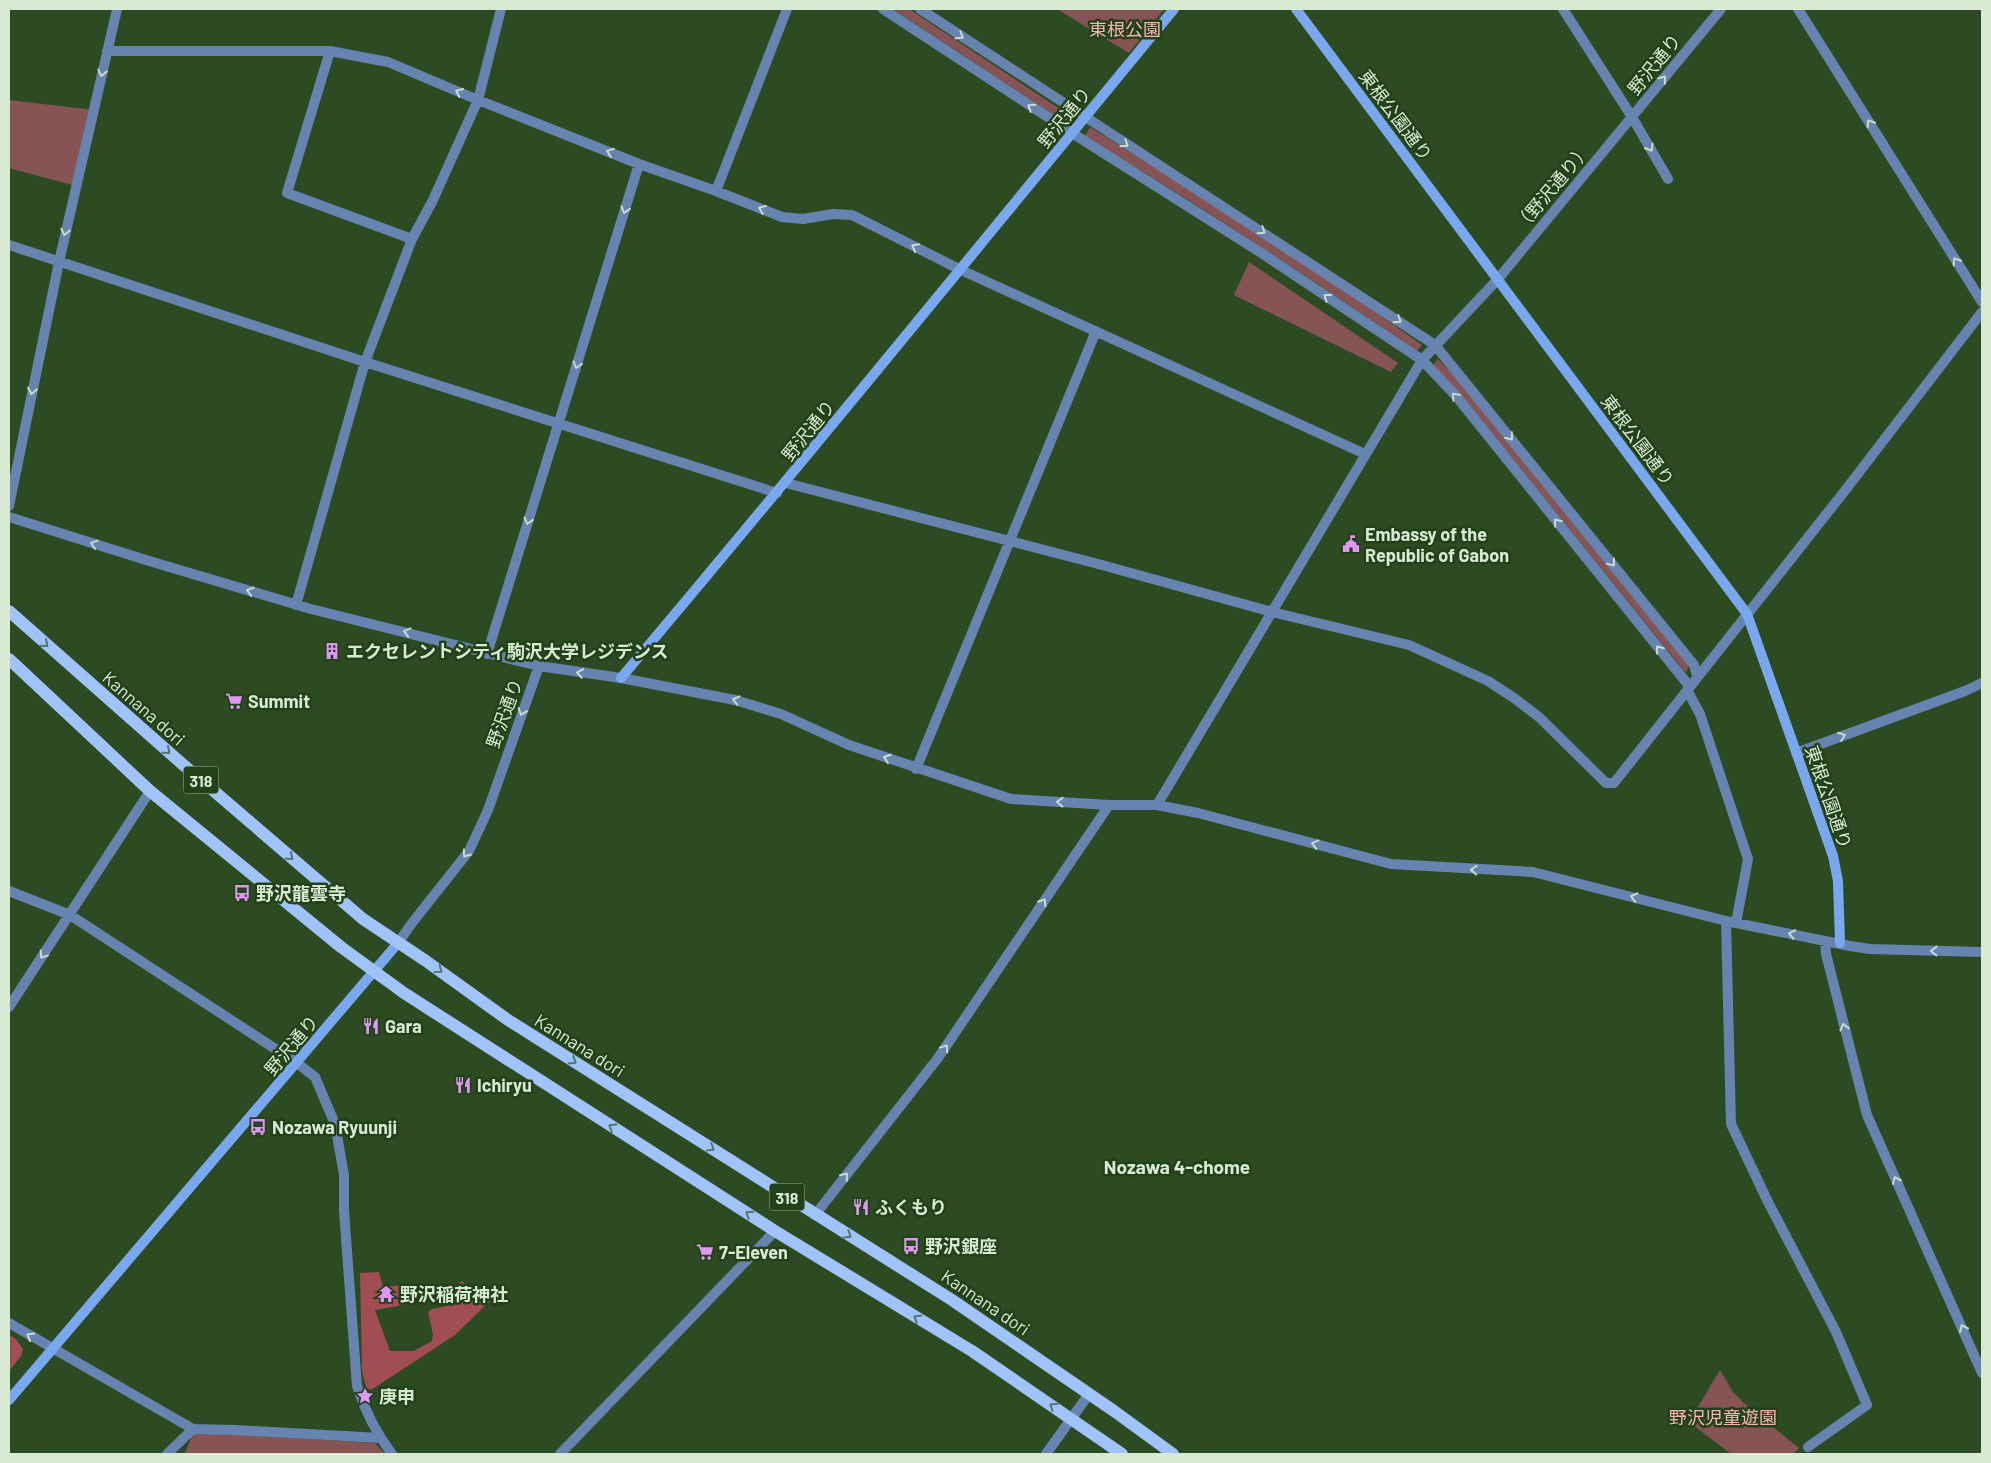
<svg xmlns="http://www.w3.org/2000/svg" width="1991" height="1463" font-family="Barlow,'Noto Sans JP',sans-serif">
  <style>
    .green { fill: #865455 }
    .forest { fill: #a04e53 }
    .lines { fill: none; stroke-linecap: round; stroke-linejoin: round }
    .street { stroke: #6784b1; stroke-width: 10 }
    .secondary { stroke: #79a8ee; stroke-width: 10 }
    .primary { stroke: #a0c4fa; stroke-width: 12 }
    .oneway { stroke: #c7dbce }
    .oneway2 { stroke: #557573 }
    .labels { text-anchor: middle; dominant-baseline: central; stroke-width: 5; stroke-linejoin: round; paint-order: stroke }
    .shield { fill: #234119; stroke: #a2b79b; stroke-width: 1 }
    .shield-label { font-size: 16px; font-weight: bold; fill: #d8ead3 }
    .park-label { font-size: 18px; fill: #fab3b4; stroke: #234119 }
    .street-label { font-size: 18px; fill: #d8ead3; stroke: #234119 }
    .poi-label { font-size: 18px; font-weight: bold; fill: #d8ead3; stroke: #234119; text-anchor: start }
    .neighbourhood-label { font-size: 19px; font-weight: bold; fill: #d8ead3; stroke: #234119 }
  </style>
  <rect width="100%" height="100%" fill="#2d4b23"/>
  <path class="green" d="M893,9H909L1072,117L1067,124Z
    M1057,9H1164L1129,53Z
    M9,100L94,110L76,186L9,168Z
    M1090,127C1202,197 1315,267 1422,345L1417,351C1308,276 1198,205 1085,136Z
    M1249,262L1398,363L1391,372L1234,295Z
    M1438,359L1461,383L1689,665L1686,673L1467,402L1433,365Z
    M1720,1370L1733,1392L1747,1406L1799,1448L1793,1454H1731L1689,1422Z
    M193,1432L375,1443L385,1454H185Z"/>
  <path class="forest" d="M379,1272L383,1287L412,1284L414,1303L375,1310L390,1351H414L432,1341L433,1334L428,1312L432,1309L461,1303L459,1283L462,1281L473,1291L492,1299L455,1335L371,1390L366,1388L362,1371L360,1273Z
    M9,1335L16,1339L23,1349L21,1356L9,1371Z"/>
  <g class="lines">
    <path class="street" d="M883,9L1072,133L1263,254L1422,360L1456,396L1690,687
      M920,9L1435,345L1694,665L1697,676
      M1563,9L1632,117L1668,179
      M1798,9L1982,302
      M107,51H330L388,62L478,100L639,164L716,191L782,217L803,219L833,214L852,215L959,269L1365,454
      M330,51L287,193L412,239
      M716,191L787,9
      M9,245L365,362L777,493
      M786,483L1102,565L1272,612L1409,645L1488,681L1514,698L1539,717L1606,783H1614L1847,488L1982,312
      M9,506L59,262L117,9
      M9,517L146,560L311,609L539,666L621,678L735,700L781,714L849,745L1011,799L1109,805H1157L1198,813L1391,864L1533,872L1726,921L1850,946L1870,949L1982,952
      M296,605L365,362L412,239L432,202L478,100L501,9
      M487,654L639,164
      M1687,690L1700,714L1748,859L1736,923
      M1796,753L1965,691L1982,683
      M916,769L1096,331
      M1157,805L1422,360L1498,279L1721,9
      M9,891L70,915L297,1063L315,1077L335,1124L344,1175V1211L357,1386C365,1411 376,1433 392,1454
      M1726,921L1731,1124L1768,1202L1836,1332L1867,1405L1808,1447
      M1825,941L1826,954L1867,1115L1982,1373
      M398,943L412,923L469,851L488,810L539,666
      M9,1007L150,791
      M815,1215L938,1058L1109,805
      M9,1323L193,1429L235,1430L380,1438
      M167,1454L193,1429
      M560,1454L775,1231
      M1046,1454L1089,1394"/>
    <path class="secondary" d="M1296,9L1747,614L1833,856L1838,881L1840,943
      M621,678C808,457 990,232 1174,9
      M9,1400L398,943"/>
    <path class="primary" d="M9,611L180,762L363,919L426,961L508,1020L952,1300L1114,1411L1173,1454
      M9,659L150,791L341,947L404,993L775,1231L972,1351L1122,1454"/>
  </g>
  <defs><path id="oneway-chevron" d="M-2-3.5L2.5 0L-2 3.5" fill="none" stroke-width="1.6" stroke-linecap="round" stroke-linejoin="round" transform="scale(1.25)"/></defs>
  <g class="oneway">
    <use href="#oneway-chevron" transform="translate(960 36) rotate(33)"/>
    <use href="#oneway-chevron" transform="translate(102 73) rotate(103)"/>
    <use href="#oneway-chevron" transform="translate(1663 79) rotate(-51)"/>
    <use href="#oneway-chevron" transform="translate(459 92) rotate(-155)"/>
    <use href="#oneway-chevron" transform="translate(1031 107) rotate(-147)"/>
    <use href="#oneway-chevron" transform="translate(1870 123) rotate(-122)"/>
    <use href="#oneway-chevron" transform="translate(1125 144) rotate(33)"/>
    <use href="#oneway-chevron" transform="translate(1650 148) rotate(60)"/>
    <use href="#oneway-chevron" transform="translate(610 152) rotate(-159)"/>
    <use href="#oneway-chevron" transform="translate(762 209) rotate(-158)"/>
    <use href="#oneway-chevron" transform="translate(625 210) rotate(107)"/>
    <use href="#oneway-chevron" transform="translate(1262 231) rotate(33)"/>
    <use href="#oneway-chevron" transform="translate(65 232) rotate(103)"/>
    <use href="#oneway-chevron" transform="translate(915 247) rotate(-153)"/>
    <use href="#oneway-chevron" transform="translate(1956 261) rotate(-122)"/>
    <use href="#oneway-chevron" transform="translate(1327 297) rotate(-146)"/>
    <use href="#oneway-chevron" transform="translate(1398 320) rotate(33)"/>
    <use href="#oneway-chevron" transform="translate(577 365) rotate(107)"/>
    <use href="#oneway-chevron" transform="translate(32 391) rotate(101)"/>
    <use href="#oneway-chevron" transform="translate(1455 396) rotate(-131)"/>
    <use href="#oneway-chevron" transform="translate(1510 437) rotate(51)"/>
    <use href="#oneway-chevron" transform="translate(528 521) rotate(107)"/>
    <use href="#oneway-chevron" transform="translate(1557 522) rotate(-129)"/>
    <use href="#oneway-chevron" transform="translate(94 544) rotate(-162)"/>
    <use href="#oneway-chevron" transform="translate(1612 563) rotate(51)"/>
    <use href="#oneway-chevron" transform="translate(250 591) rotate(-163)"/>
    <use href="#oneway-chevron" transform="translate(407 632) rotate(-165)"/>
    <use href="#oneway-chevron" transform="translate(1659 649) rotate(-129)"/>
    <use href="#oneway-chevron" transform="translate(580 673) rotate(-171)"/>
    <use href="#oneway-chevron" transform="translate(736 700) rotate(-166)"/>
    <use href="#oneway-chevron" transform="translate(522 712) rotate(110)"/>
    <use href="#oneway-chevron" transform="translate(1842 736) rotate(-20)"/>
    <use href="#oneway-chevron" transform="translate(887 758) rotate(-160)"/>
    <use href="#oneway-chevron" transform="translate(1060 802) rotate(-177)"/>
    <use href="#oneway-chevron" transform="translate(1315 844) rotate(-165)"/>
    <use href="#oneway-chevron" transform="translate(466 854) rotate(125)"/>
    <use href="#oneway-chevron" transform="translate(1474 870) rotate(-178)"/>
    <use href="#oneway-chevron" transform="translate(1634 897) rotate(-166)"/>
    <use href="#oneway-chevron" transform="translate(1043 902) rotate(-57)"/>
    <use href="#oneway-chevron" transform="translate(1792 934) rotate(-168)"/>
    <use href="#oneway-chevron" transform="translate(1934 951) rotate(-179)"/>
    <use href="#oneway-chevron" transform="translate(43 955) rotate(124)"/>
    <use href="#oneway-chevron" transform="translate(1844 1027) rotate(-104)"/>
    <use href="#oneway-chevron" transform="translate(945 1048) rotate(-56)"/>
    <use href="#oneway-chevron" transform="translate(845 1176) rotate(-52)"/>
    <use href="#oneway-chevron" transform="translate(1896 1180) rotate(-114)"/>
    <use href="#oneway-chevron" transform="translate(1963 1328) rotate(-114)"/>
    <use href="#oneway-chevron" transform="translate(30 1336) rotate(-150)"/>
  </g>
  <g class="oneway2">
    <use href="#oneway-chevron" transform="translate(45 644) rotate(41)"/>
    <use href="#oneway-chevron" transform="translate(167 751) rotate(41)"/>
    <use href="#oneway-chevron" transform="translate(290 857) rotate(41)"/>
    <use href="#oneway-chevron" transform="translate(439 970) rotate(36)"/>
    <use href="#oneway-chevron" transform="translate(573 1061) rotate(32)"/>
    <use href="#oneway-chevron" transform="translate(612 1127) rotate(-148)"/>
    <use href="#oneway-chevron" transform="translate(711 1148) rotate(32)"/>
    <use href="#oneway-chevron" transform="translate(749 1214) rotate(-147)"/>
    <use href="#oneway-chevron" transform="translate(848 1235) rotate(32)"/>
    <use href="#oneway-chevron" transform="translate(917 1318) rotate(-149)"/>
    <use href="#oneway-chevron" transform="translate(1053 1406) rotate(-144)"/>
  </g>
  <defs>
    <g id="civic-bare" transform="scale(1.35)"><path d="M-.6-6.5H3V-4.5H.6V-3L4-1V1h2V6H-6V1h2V-1L-.6-3ZM-1.2 2.5V6h2.4V2.5Z" fill="#de98f2" stroke="#234119" stroke-width="2.5" paint-order="stroke"/></g>
    <g id="building-bare" transform="scale(1.35)"><path d="M-4-6H4V6H1V3H-1V6H-4ZM-2.5-4.3h1.7v1.8h-1.7ZM.8-4.3h1.7v1.8H.8ZM-2.5-1h1.7V.8h-1.7ZM.8-1h1.7V.8H.8Z" fill="#de98f2" stroke="#234119" stroke-width="2.5" paint-order="stroke"/></g>
    <g id="supermarket-bare" transform="scale(1.35)"><path d="M-6-5.5h2.5l.6 2H6L4.5 2H-2.5L-4.4-4H-6ZM-1.5 3.2a1.3 1.3 0 1 0 .1 0ZM3 3.2a1.3 1.3 0 1 0 .1 0Z" fill="#de98f2" stroke="#234119" stroke-width="2.5" paint-order="stroke"/></g>
    <g id="bus-bare" transform="scale(1.35)"><path d="M-5-6H5V4H4V6H2V4H-2V6H-4V4H-5ZM-3.5-4V0h7V-4ZM-3.5 1.2v1.5H-2V1.2ZM2 1.2v1.5H3.5V1.2Z" fill="#de98f2" stroke="#234119" stroke-width="2.5" paint-order="stroke"/></g>
    <g id="restaurant-bare" transform="scale(1.35)"><path d="M-5-6h1v4h1v-4h1v4h1v-4h1v5L-1.5 .5V6h-2V.5L-5-1ZM5-6V6H3V1.5H1.5Q1.5-4 5-6Z" fill="#de98f2" stroke="#234119" stroke-width="2.5" paint-order="stroke"/></g>
    <g id="temple-bare" transform="scale(1.35)"><path d="M0-6L5-2H3V0L6.5 2.5H4V6H1.5V3h-3V6H-4V2.5H-6.5L-3 0V-2H-5Z" fill="#de98f2" stroke="#234119" stroke-width="2.5" paint-order="stroke"/></g>
    <g id="sight-bare" transform="scale(1.35)"><path d="M0-6L1.8-2.2L6-1.7L2.9 1.2L3.7 5.4L0 3.3L-3.7 5.4L-2.9 1.2L-6-1.7L-1.8-2.2Z" fill="#de98f2" stroke="#234119" stroke-width="2.5" paint-order="stroke"/></g>
  </defs>
  <g fill-rule="evenodd">
    <use href="#civic-bare" x="1351" y="544"/>
    <use href="#building-bare" x="332" y="651"/>
    <use href="#supermarket-bare" x="234" y="701"/>
    <use href="#bus-bare" x="242" y="893"/>
    <use href="#restaurant-bare" x="371" y="1026"/>
    <use href="#restaurant-bare" x="463" y="1085"/>
    <use href="#bus-bare" x="258" y="1127"/>
    <use href="#restaurant-bare" x="861" y="1207"/>
    <use href="#bus-bare" x="911" y="1246"/>
    <use href="#supermarket-bare" x="705" y="1252"/>
    <use href="#temple-bare" x="386" y="1294"/>
    <use href="#sight-bare" x="365" y="1396"/>
  </g>
  <g class="labels">
    <g class="shield">
      <rect x="183.5" y="766.5" width="35" height="27" rx="4"/>
      <rect x="769.5" y="1183.5" width="35" height="27" rx="4"/>
    </g>
    <g class="shield-label">
      <text x="201" y="780">318</text>
      <text x="787" y="1197">318</text>
    </g>
    <g class="park-label">
      <text x="1125" y="29">東根公園</text>
      <text x="1723" y="1417">野沢児童遊園</text>
    </g>
    <g class="street-label">
      <text transform="translate(1654 64) rotate(-51)">野沢通り</text>
      <text transform="translate(1396 115) rotate(53)">東根公園通り</text>
      <text transform="translate(1064 117) rotate(-51)">野沢通り</text>
      <text transform="translate(1552 187) rotate(-50)">（野沢通り）</text>
      <text transform="translate(808 430) rotate(-51)">野沢通り</text>
      <text transform="translate(1638 440) rotate(53)">東根公園通り</text>
      <text transform="translate(144 708) rotate(41)">Kannana dori</text>
      <text transform="translate(504 713) rotate(-70)">野沢通り</text>
      <text transform="translate(1829 797) rotate(71)">東根公園通り</text>
      <text transform="translate(291 1045) rotate(-50)">野沢通り</text>
      <text transform="translate(580 1045) rotate(32)">Kannana dori</text>
      <text transform="translate(986 1302) rotate(34)">Kannana dori</text>
    </g>
    <g class="poi-label">
      <text x="1365" y="534">Embassy of the<tspan x="1365" dy="21">Republic of Gabon</tspan></text>
      <text x="346" y="651">エクセレントシティ駒沢大学レジデンス</text>
      <text x="248" y="701">Summit</text>
      <text x="256" y="893">野沢龍雲寺</text>
      <text x="385" y="1026">Gara</text>
      <text x="477" y="1085">Ichiryu</text>
      <text x="272" y="1127">Nozawa Ryuunji</text>
      <text x="875" y="1207">ふくもり</text>
      <text x="925" y="1246">野沢銀座</text>
      <text x="719" y="1252">7-Eleven</text>
      <text x="400" y="1294">野沢稲荷神社</text>
      <text x="379" y="1396">庚申</text>
    </g>
    <g class="neighbourhood-label">
      <text x="1177" y="1166">Nozawa 4-chome</text>
    </g>
  </g>
  <rect width="1991" height="1463" fill="none" stroke="#d8ead3" stroke-width="20"/>
</svg>
